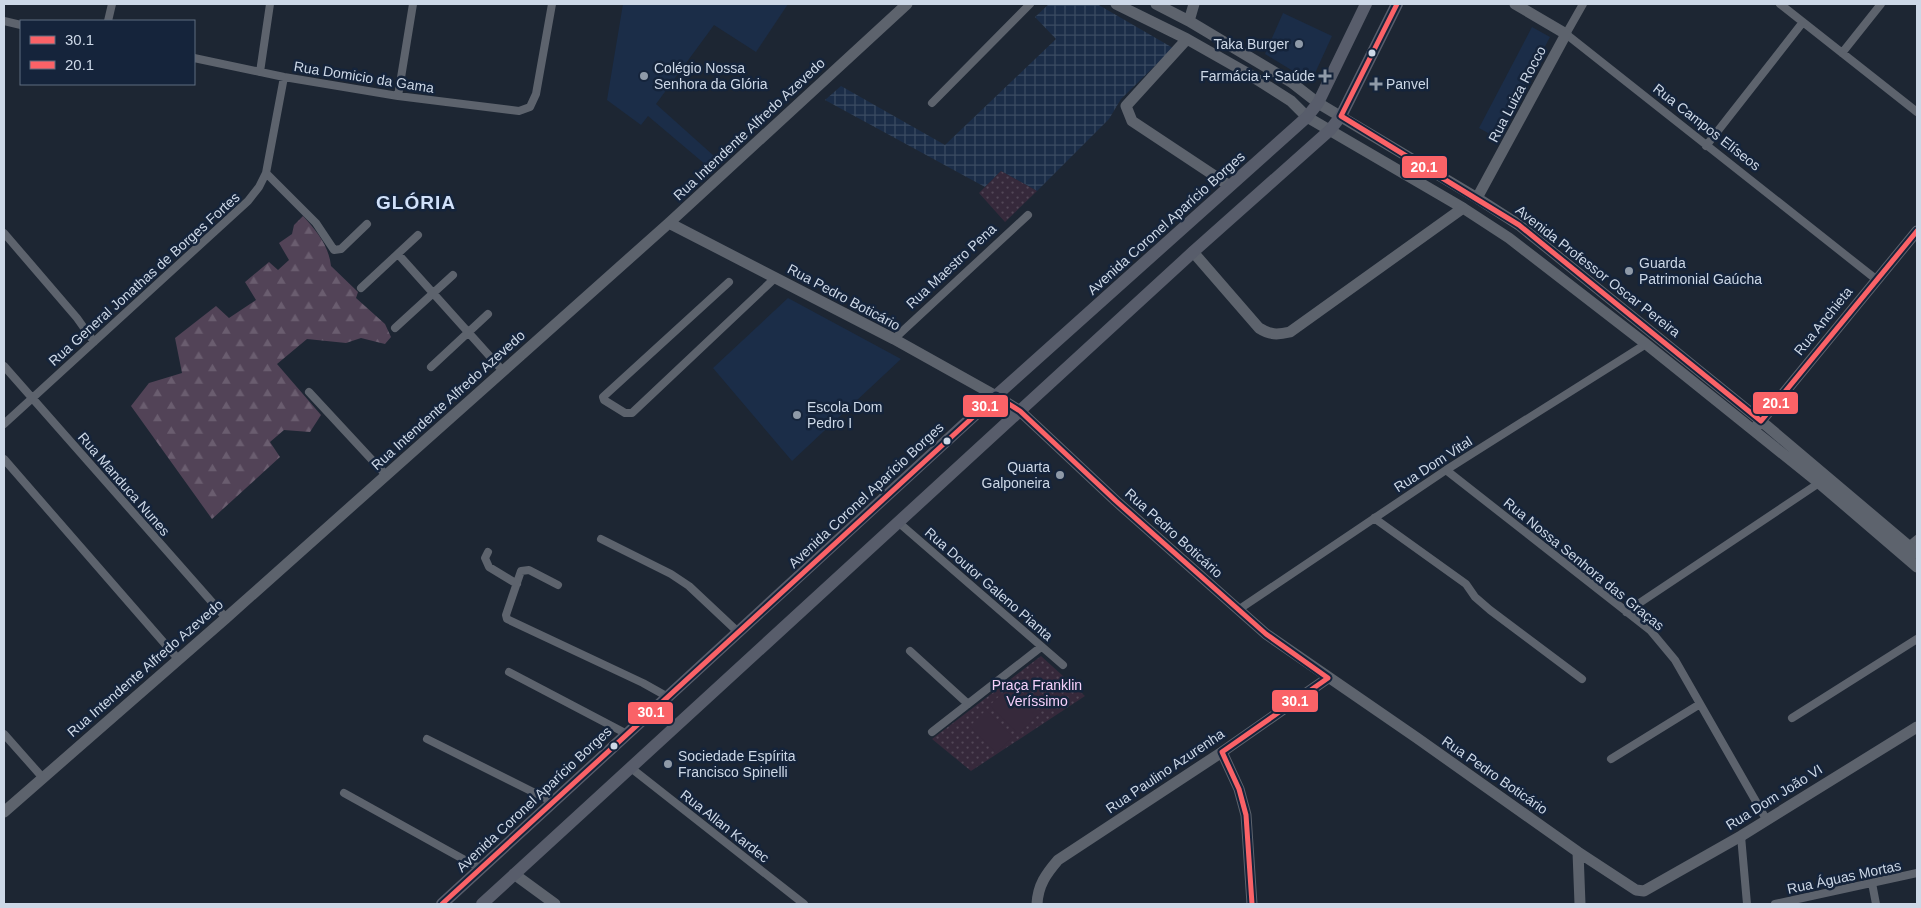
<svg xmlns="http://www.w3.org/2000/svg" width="1921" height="908" font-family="Arial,sans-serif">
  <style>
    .built { fill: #1b2d48 }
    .industrial { fill: url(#industrial-grid) }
    .forest { fill: url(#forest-firs) }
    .park { fill: url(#park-dots) }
    .garden { fill: #36293b }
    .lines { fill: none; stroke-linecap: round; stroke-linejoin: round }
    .street { stroke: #5d636d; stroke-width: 8 }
    .secondary { stroke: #5d636d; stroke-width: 11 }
    .primary { stroke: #585d6b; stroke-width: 12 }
    .bus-1-casing { stroke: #15243b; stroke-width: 9 }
    .bus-2-casing { stroke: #15243b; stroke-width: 9 }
    .bus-1 { stroke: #fa6267; stroke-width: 5 }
    .bus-2 { stroke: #fa6267; stroke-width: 5 }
    .poi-dot { fill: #8f9aa8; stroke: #15243b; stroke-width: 2 }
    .bus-dot { fill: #cdd8e7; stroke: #15243b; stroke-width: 2 }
    .labels { text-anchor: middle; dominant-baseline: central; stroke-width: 5; stroke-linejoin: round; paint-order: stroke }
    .poi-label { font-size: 14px; fill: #cdd8e7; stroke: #15243b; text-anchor: start }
    .street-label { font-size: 14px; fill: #cdd8e7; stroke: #15243b }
    .park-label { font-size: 14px; fill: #f6d0fb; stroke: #15243b }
    .district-label { font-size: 19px; font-weight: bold; letter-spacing: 1px; fill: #d1e1fa; stroke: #15243b }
    .line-badge { stroke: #15243b; stroke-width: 2 }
    .badge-label { font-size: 14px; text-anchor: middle; font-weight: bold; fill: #fff }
  </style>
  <defs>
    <pattern id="industrial-grid" width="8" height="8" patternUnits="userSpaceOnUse" patternTransform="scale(1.25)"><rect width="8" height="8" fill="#1b2d48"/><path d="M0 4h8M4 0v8" fill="none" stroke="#3b4b62"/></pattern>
    <pattern id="forest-firs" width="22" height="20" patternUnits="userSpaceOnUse" patternTransform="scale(1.25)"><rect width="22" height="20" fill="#524357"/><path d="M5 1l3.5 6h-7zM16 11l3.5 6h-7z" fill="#6a5d6f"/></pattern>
    <pattern id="park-dots" width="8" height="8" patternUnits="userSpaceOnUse" patternTransform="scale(1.25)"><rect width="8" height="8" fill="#36293b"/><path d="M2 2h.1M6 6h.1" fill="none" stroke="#524757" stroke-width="1.8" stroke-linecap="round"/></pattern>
  </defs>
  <rect width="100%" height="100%" fill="#1d2633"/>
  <path class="built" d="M623,4H788L756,52L714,25L656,104L714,156L706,165L648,116L641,125L607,100Z
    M1283,13L1332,36L1311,82L1265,54Z
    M1532,27L1550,37L1497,138L1479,128Z
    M788,298L901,359L792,461L713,368Z"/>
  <path class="industrial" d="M1049,4H1097L1173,48L1121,99L1109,119L1037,191L1001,171L985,187L825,100L841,86L945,145L1056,39L1035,17Z"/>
  <path class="forest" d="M303,216C316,230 329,246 331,266L358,292L356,298L385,324L391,337L385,344L361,338L346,343L307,339L277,364L321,415L310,432L284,430L270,442L280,457L212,519L131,406L149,383L182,373L175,338L216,306L229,318L256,300L245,282L269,262L278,270L289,260L279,243L292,234L294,225Z"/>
  <path class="park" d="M1001,171L1037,191L1005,222L979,193Z
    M1041,656L1085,696L971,771L932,739Z"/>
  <path class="garden" d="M1013,683L1041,712L1018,734L990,705Z
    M986,710L1013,737L996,753L970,726Z"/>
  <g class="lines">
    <path class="street" d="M1583,4L1566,34L1877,280
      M1780,4L1917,112
      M4,21L21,25
      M108,21L112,4
      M1842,53L1881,4
      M194,58L284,77L398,96L519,111L530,107L536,94L552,4
      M260,72L270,4
      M398,96L413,4
      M932,103L1030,4
      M1706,146L1803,22
      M266,173L316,223L334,250L341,249L367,224
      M4,233L77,318L94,342
      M398,254L503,371
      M729,282L603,397L604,400L625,413H632L775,278
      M361,288L418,235
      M395,328L453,275
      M894,339L1028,215
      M4,366L226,618
      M431,367L488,314
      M309,392L386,475
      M4,424L248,201L259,187L266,173L284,77
      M4,459L179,660
      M1446,470L1650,630L1675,660L1766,819
      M1374,518L1466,584L1475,597L1490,610L1582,679
      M898,522L1063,665
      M601,539L671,574L689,586L738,632
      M1905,549L1917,539
      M488,552L485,558L489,567L517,584
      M558,585L529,570L521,571L506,615L507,619L643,683L668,697
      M1238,610L1446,470L1646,344
      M1626,612L1819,483
      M910,651L968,704
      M509,672L627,734
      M1792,718L1917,639
      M932,732L1041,647
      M4,734L43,778
      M427,739L553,802
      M1611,759L1700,704
      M631,768L804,904
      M344,793L481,869
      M1741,836L1747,904
      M1872,883L1876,904
      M1775,904L1917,873"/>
    <path class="secondary" d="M1116,4L1187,39L1247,73L1291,101L1307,117L1463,208L1509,238L1646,344L1819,483L1917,567
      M1156,4L1189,21L1291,82L1318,103L1477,198L1519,225L1761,421L1917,553
      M1189,21L1194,4
      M1187,39L1126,106L1132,121L1230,186
      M1477,198L1566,34L1515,4
      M669,223L894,339L996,396L1020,411L1116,501L1266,634L1417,738L1578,852L1636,890L1644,891L1741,836L1917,727
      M1193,252L1259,328C1270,335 1277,335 1290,332L1463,208
      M1756,427L1917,231
      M1222,752L1239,789L1246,815L1252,904
      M4,812L226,618L669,223L907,4
      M1578,852L1580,904
      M514,874L555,904
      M1037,904C1038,885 1046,874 1058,860L1222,752L1328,678"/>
    <path class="primary" d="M442,904L980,410L1307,117L1318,103L1366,4
      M482,904L1193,252L1330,130L1341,116L1397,4"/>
    <g class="bus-1-casing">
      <path id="bus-1" d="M442,904L996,396L1020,411L1116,501L1266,634L1328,678L1222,752L1239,789L1246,815L1252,904"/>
    </g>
    <g class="bus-2-casing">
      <path id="bus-2" d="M1397,4L1341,116L1519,225L1761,421L1917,231"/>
    </g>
    <use href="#bus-1" class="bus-1"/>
    <use href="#bus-2" class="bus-2"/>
  </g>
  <g class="poi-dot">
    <circle cx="1299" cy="44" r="5"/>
    <circle cx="644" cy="76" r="5"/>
    <path d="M1322.5 68.5h5v5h5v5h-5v5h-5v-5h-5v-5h5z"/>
    <path d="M1373.5 76.5h5v5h5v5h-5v5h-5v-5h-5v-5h5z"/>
    <circle cx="1629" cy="271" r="5"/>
    <circle cx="797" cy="415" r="5"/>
    <circle cx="1060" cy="475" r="5"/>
    <circle cx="668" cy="764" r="5"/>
  </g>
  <g class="bus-dot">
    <circle cx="1372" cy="53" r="4.5"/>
    <circle cx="947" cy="441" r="4.5"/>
    <circle cx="614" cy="746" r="4.5"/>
  </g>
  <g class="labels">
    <g class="poi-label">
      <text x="1289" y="44" text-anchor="end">Taka Burger</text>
      <text x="654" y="68">Colégio Nossa<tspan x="654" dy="16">Senhora da Glória</tspan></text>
      <text x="1315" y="76" text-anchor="end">Farmácia + Saúde</text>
      <text x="1386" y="84">Panvel</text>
      <text x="1639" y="263">Guarda<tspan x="1639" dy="16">Patrimonial Gaúcha</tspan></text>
      <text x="807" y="407">Escola Dom<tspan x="807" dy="16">Pedro I</tspan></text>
      <text x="1050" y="467" text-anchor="end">Quarta<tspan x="1050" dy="16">Galponeira</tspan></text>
      <text x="678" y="756">Sociedade Espírita<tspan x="678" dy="16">Francisco Spinelli</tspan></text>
    </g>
    <g class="street-label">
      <text transform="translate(364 77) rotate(9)">Rua Domicio da Gama</text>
      <text transform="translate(1517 94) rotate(-62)">Rua Luiza Rocco</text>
      <text transform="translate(1707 127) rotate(38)">Rua Campos Elíseos</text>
      <text transform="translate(749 129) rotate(-43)">Rua Intendente Alfredo Azevedo</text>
      <text transform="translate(1166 223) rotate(-42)">Avenida Coronel Aparício Borges</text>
      <text transform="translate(951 266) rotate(-43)">Rua Maestro Pena</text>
      <text transform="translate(1598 271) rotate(38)">Avenida Professor Oscar Pereira</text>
      <text transform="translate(144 279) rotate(-42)">Rua General Jonathas de Borges Fortes</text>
      <text transform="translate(844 297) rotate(28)">Rua Pedro Boticário</text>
      <text transform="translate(1823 321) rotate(-51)">Rua Anchieta</text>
      <text transform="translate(448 400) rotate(-42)">Rua Intendente Alfredo Azevedo</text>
      <text transform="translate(1433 464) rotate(-33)">Rua Dom Vital</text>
      <text transform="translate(124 484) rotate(49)">Rua Manduca Nunes</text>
      <text transform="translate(866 495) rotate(-43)">Avenida Coronel Aparício Borges</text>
      <text transform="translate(1174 533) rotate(42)">Rua Pedro Boticário</text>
      <text transform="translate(1584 564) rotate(39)">Rua Nossa Senhora das Graças</text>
      <text transform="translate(989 584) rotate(41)">Rua Doutor Galeno Pianta</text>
      <text transform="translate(145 668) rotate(-41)">Rua Intendente Alfredo Azevedo</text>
      <text transform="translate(1165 771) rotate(-34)">Rua Paulino Azurenha</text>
      <text transform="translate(1495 775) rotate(35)">Rua Pedro Boticário</text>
      <text transform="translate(1774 797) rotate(-32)">Rua Dom João VI</text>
      <text transform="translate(534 799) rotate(-43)">Avenida Coronel Aparício Borges</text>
      <text transform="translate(725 826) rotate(38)">Rua Allan Kardec</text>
      <text transform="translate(1844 877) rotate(-12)">Rua Águas Mortas</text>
    </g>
    <g class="park-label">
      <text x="1037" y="685">Praça Franklin<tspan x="1037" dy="16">Veríssimo</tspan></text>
    </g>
    <g class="district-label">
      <text x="416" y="202">GLÓRIA</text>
    </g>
  </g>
  <g class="line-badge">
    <rect x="1401" y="155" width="47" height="24" rx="5" fill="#fa6267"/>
    <rect x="1752" y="391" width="47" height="24" rx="5" fill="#fa6267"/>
    <rect x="962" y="394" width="47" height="24" rx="5" fill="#fa6267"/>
    <rect x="1271" y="689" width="48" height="24" rx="5" fill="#fa6267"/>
    <rect x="627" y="701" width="47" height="24" rx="5" fill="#fa6267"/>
  </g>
  <g class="badge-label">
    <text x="1424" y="172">20.1</text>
    <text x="1776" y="408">20.1</text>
    <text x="985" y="411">30.1</text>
    <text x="1295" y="706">30.1</text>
    <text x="651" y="717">30.1</text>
  </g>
  <rect width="1921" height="908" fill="none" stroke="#cdd8e7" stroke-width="10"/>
  <rect x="20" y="20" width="175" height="65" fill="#15243b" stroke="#5f6c80"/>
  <rect x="30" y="36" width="25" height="8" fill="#fa6267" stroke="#5f6c80"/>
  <text x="65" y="45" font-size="15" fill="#cdd8e7">30.1</text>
  <rect x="30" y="61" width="25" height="8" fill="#fa6267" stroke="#5f6c80"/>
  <text x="65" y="70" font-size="15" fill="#cdd8e7">20.1</text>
</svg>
